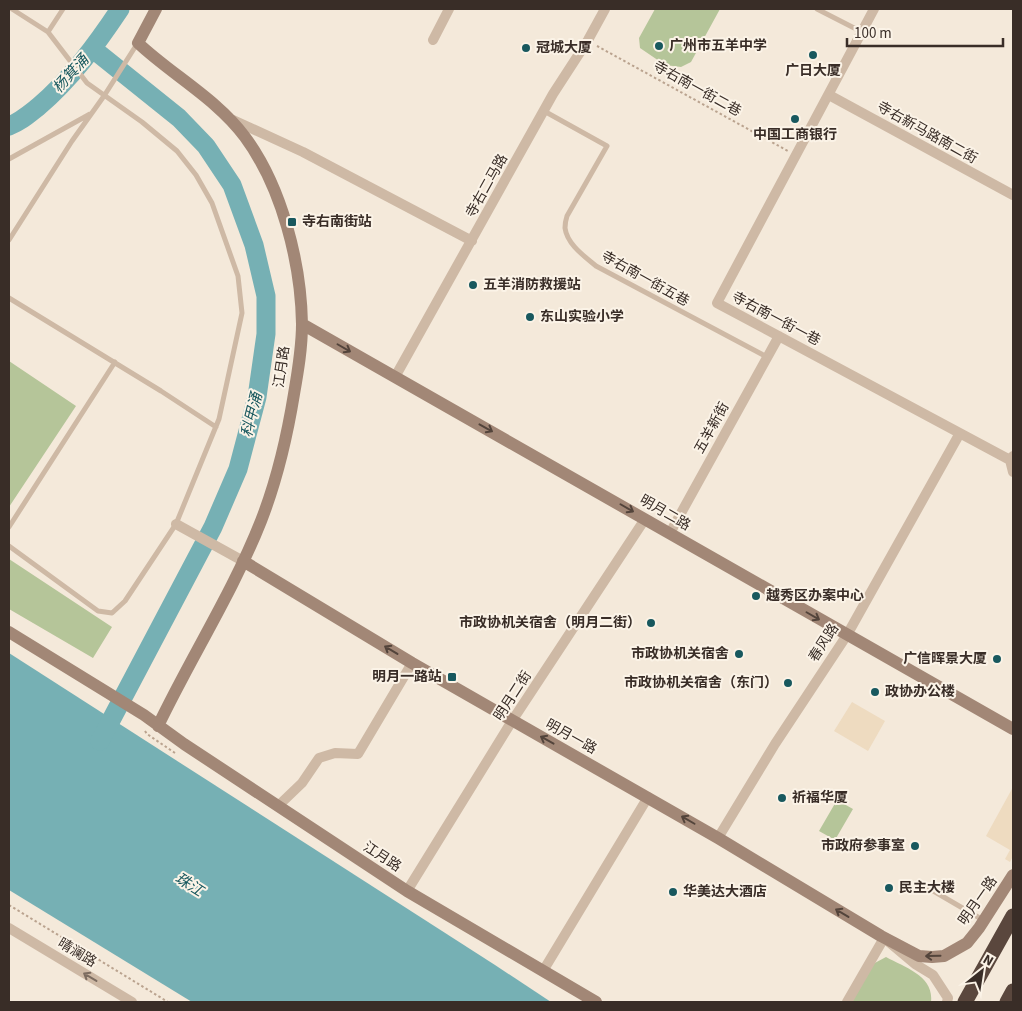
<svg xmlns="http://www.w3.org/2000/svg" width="1022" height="1011" font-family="'Source Sans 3','Noto Sans SC',sans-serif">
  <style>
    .green { fill: #b5c599 }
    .plaza { fill: #eedbc0 }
    .water { fill: #76b0b4 }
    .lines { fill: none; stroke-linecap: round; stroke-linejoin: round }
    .river { stroke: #76b0b4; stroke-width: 19 }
    .path { stroke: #baa38f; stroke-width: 2; stroke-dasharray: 2.5 2.5; stroke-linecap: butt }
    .lane { stroke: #ceb9a5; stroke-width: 5 }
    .street { stroke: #ceb9a5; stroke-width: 10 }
    .secondary { stroke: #a28776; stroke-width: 12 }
    .highway { stroke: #5a473d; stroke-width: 15 }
    .oneway { stroke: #53443b }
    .oneway2 { stroke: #7c6c60 }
    .poi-dot { fill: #18585e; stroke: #fbf3e7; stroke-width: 2 }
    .labels { text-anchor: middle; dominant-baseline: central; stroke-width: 4; stroke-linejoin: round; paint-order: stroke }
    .poi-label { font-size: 14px; font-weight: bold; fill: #392d27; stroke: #fbf3e7; text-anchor: start }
    .street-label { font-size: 14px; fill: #392d27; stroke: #fbf3e7 }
    .water-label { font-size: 15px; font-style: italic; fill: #18585e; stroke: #fbf3e7 }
  </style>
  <rect width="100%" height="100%" fill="#f4e9da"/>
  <path class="green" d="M655,9H720L691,62L681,67L665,65L640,48L639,38Z
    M9,361L76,406L9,507Z
    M9,559L112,627L93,658L9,609Z
    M837,800L853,809L835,840L819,831Z
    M886,957C906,968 934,976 931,1002H850L871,965Z"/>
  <path class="plaza" d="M852,702L885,721L868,751L834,731Z
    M1013,787V856L1010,862L1005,859L1010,850L986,836Z"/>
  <path class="water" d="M9,653L495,965L551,1002H192L9,890Z"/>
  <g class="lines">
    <path class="river" d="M93,49L179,118L206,146L232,185L254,245L266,296V334L257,397L238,469L213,527L100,741
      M9,126C20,122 28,115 38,107C71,79 96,45 120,9"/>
    <path class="path" d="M597,46L788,151
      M145,731L147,734L175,753
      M9,905L168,1002"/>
    <path class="lane" d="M817,9L862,32
      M48,32L63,9
      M544,111L607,146L567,216C566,219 565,224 565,228C567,244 584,256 596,266L767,357
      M9,159L90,114
      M9,240L72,141L104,96L137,44
      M9,298L161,391L216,427
      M9,527L115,362
      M9,546L98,611L112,613L125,601L176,524L219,419L242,313L238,276L212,203L196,175L177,151L142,122L87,83L48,32L12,9
      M918,882L983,920"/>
    <path class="street" d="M874,9L717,303L1010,460
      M433,40L449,9
      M829,95L1013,195
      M233,120L303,152L472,241
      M395,377L553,94L588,40L605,9
      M1013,456L1010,460L1013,472
      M176,524L243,561
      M670,533L779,336
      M278,806L302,783L319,758L335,753L358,754L412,663
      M718,838L775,744L847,635L960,433
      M407,891L512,721L645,519
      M9,928L132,1002
      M543,971L648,797
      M847,1002L884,938L915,964L933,975L948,998L947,1002"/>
    <path class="secondary" d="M156,9L138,43C172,75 217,99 245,137C282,187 301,263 302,324C302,348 298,371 294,394C287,437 277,480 261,521C233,592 191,657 158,726
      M302,324L1013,729
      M243,561L412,663L718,838L881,936L919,956L932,957L944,956L967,943L979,928L1013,875
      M9,632L144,715L184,744L407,891L596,1002"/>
    <path class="highway" d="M965,1002L1013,916
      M1007,1002L1013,991"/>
  </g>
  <defs><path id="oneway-shaft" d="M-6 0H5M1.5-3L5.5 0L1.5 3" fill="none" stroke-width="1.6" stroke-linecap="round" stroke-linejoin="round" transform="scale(1.25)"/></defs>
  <g class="oneway">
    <use href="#oneway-shaft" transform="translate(344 348) rotate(30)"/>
    <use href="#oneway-shaft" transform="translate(486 428) rotate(29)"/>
    <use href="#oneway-shaft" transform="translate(627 508) rotate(30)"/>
    <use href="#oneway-shaft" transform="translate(813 616) rotate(30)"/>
    <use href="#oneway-shaft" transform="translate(391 650) rotate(-149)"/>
    <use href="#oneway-shaft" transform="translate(547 740) rotate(-151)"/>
    <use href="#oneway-shaft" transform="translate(688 820) rotate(-150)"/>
    <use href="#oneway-shaft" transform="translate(842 913) rotate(-149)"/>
    <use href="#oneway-shaft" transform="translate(933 956) rotate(179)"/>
  </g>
  <use class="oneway2" href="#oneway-shaft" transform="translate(90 977) rotate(-149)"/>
  <g class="poi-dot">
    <circle cx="659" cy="46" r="5"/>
    <circle cx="526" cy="48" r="5"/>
    <circle cx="813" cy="55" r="5"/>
    <circle cx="795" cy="119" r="5"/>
    <rect x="287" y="217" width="10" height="10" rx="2.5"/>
    <circle cx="473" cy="285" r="5"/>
    <circle cx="530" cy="317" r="5"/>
    <circle cx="756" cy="596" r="5"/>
    <circle cx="651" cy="623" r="5"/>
    <circle cx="739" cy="654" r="5"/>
    <circle cx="997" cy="659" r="5"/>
    <rect x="447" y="672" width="10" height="10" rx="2.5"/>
    <circle cx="788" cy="683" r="5"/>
    <circle cx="875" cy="692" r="5"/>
    <circle cx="782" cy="798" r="5"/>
    <circle cx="915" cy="846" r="5"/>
    <circle cx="889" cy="888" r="5"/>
    <circle cx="673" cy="892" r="5"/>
  </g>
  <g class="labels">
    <g class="poi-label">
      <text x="669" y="46">广州市五羊中学</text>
      <text x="536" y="48">冠城大厦</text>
      <text x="813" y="71" text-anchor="middle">广日大厦</text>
      <text x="795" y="135" text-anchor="middle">中国工商银行</text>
      <text x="302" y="222">寺右南街站</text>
      <text x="483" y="285">五羊消防救援站</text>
      <text x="540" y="317">东山实验小学</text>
      <text x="766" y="596">越秀区办案中心</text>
      <text x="641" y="623" text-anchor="end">市政协机关宿舍（明月二街）</text>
      <text x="729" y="654" text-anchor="end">市政协机关宿舍</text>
      <text x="987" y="659" text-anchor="end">广信晖景大厦</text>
      <text x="442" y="677" text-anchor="end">明月一路站</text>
      <text x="778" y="683" text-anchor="end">市政协机关宿舍（东门）</text>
      <text x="885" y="692">政协办公楼</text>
      <text x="792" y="798">祈福华厦</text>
      <text x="905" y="846" text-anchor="end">市政府参事室</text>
      <text x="899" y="888">民主大楼</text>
      <text x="683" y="892">华美达大酒店</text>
    </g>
    <g class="street-label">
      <text transform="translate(697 89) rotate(29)">寺右南一街二巷</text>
      <text transform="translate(927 133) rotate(29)">寺右新马路南二街</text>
      <text transform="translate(487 186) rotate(-61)">寺右二马路</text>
      <text transform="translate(645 279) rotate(29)">寺右南一街五巷</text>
      <text transform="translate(776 319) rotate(28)">寺右南一街一巷</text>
      <text transform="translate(282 367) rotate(-82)">江月路</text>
      <text transform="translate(712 428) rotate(-61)">五羊新街</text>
      <text transform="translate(665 513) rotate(30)">明月二路</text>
      <text transform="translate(824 643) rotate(-57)">春风路</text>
      <text transform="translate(513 696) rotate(-57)">明月二街</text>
      <text transform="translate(571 737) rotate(29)">明月一路</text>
      <text transform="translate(382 857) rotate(33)">江月路</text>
      <text transform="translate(978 901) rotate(-55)">明月一路</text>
      <text transform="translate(77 953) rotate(31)">晴澜路</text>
    </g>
    <g class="water-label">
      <text transform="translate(71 74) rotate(-48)">杨箕涌</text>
      <text transform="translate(252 415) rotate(-76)">科甲涌</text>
      <text transform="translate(189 885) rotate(32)">珠江</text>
    </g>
  </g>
  <rect width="1022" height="1011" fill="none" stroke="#392d27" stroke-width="20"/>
  <g transform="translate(982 971) rotate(30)" stroke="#fbf3e7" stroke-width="4" paint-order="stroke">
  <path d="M0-4L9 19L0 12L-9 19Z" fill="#392d27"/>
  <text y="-8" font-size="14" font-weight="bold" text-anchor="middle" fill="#392d27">N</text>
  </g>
  <path d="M847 38v8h156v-8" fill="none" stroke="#392d27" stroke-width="2.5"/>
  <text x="854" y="38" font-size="15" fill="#392d27" stroke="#fbf3e7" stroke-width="4" paint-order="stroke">100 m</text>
</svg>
